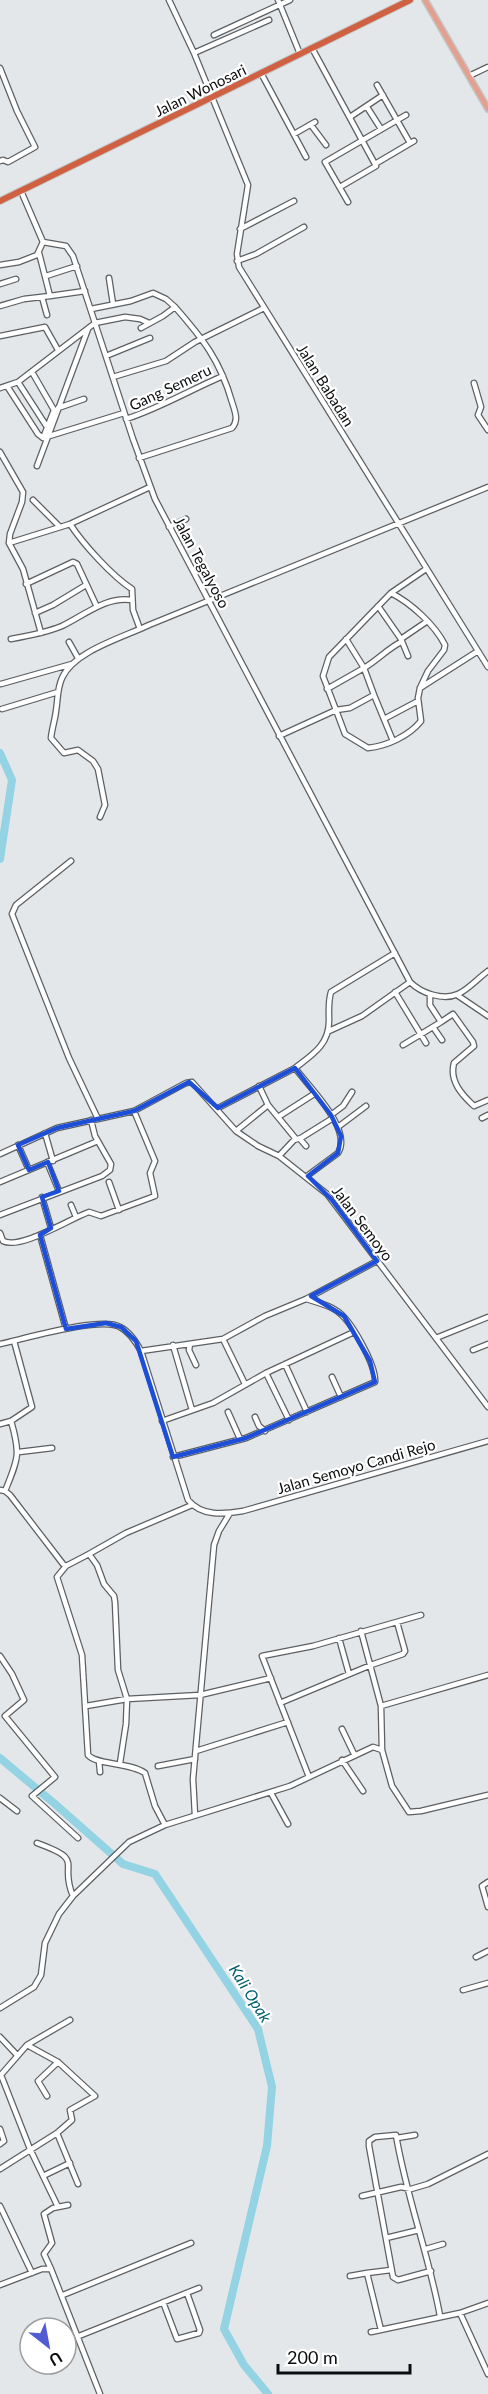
<svg xmlns="http://www.w3.org/2000/svg" width="488" height="2394" font-family="Lato,sans-serif">
  <style>
    .lines { fill: none; stroke-linecap: round; stroke-linejoin: round }
    .river { stroke: #94d3e3; stroke-width: 8 }
    .minor-casing { stroke: #5c6063; stroke-width: 7 }
    .major-casing { stroke: #c5c5c5; stroke-width: 8 }
    .highway-casing { stroke: #c5c5c5; stroke-width: 8 }
    .minor { stroke: #fff; stroke-width: 4.5 }
    .major { stroke: #e3a08e; stroke-width: 5 }
    .highway { stroke: #d06042; stroke-width: 6 }
    .marked { fill: none; stroke: #1d4ed8; stroke-width: 4.5; stroke-linejoin: round }
    .labels { text-anchor: middle; dominant-baseline: central; stroke-width: 4.5; stroke-linejoin: round; paint-order: stroke }
    .street-label { font-size: 15px; fill: #0c0d0e; stroke: #fff }
    .water-label { font-size: 16px; font-style: italic; fill: #005d6e; stroke: #fff }
  </style>
  <rect width="100%" height="100%" fill="#e3e7ea"/>
  <g class="lines">
    <path class="river" d="M0,753L12,780L0,859
      M0,1758L55,1804L123,1864L155,1874L258,2029L272,2087L267,2146L224,2329L244,2365L268,2394"/>
    <g class="minor-casing">
      <path id="minor" d="M169,0L194,53L248,185L237,254L239,267L488,667
        M278,0L300,54
        M214,35L290,0
        M312,48L376,166L340,187
        M194,53L269,20
        M0,68L17,111L35,147L8,162L3,160L0,161
        M261,73L306,157
        M469,76L488,67
        M377,85L410,143
        M367,107L381,129
        M350,117L383,95
        M311,125L326,145
        M294,134L315,122
        M375,164L414,141
        M21,191L43,242L66,246L73,256L133,439L155,499L410,982C421,993 443,1001 458,994C469,989 478,978 488,971
        M348,202L325,162L406,115
        M240,229L294,201
        M39,253L50,296L85,291
        M237,261L256,254L304,227
        M0,265L19,262L37,255L43,242
        M46,276L77,266
        M109,278L113,304
        M0,284L16,279
        M42,297L47,315
        M0,306L24,299L50,296
        M91,309L131,301L153,293L166,299L175,307L163,316L141,328
        M0,336L45,327L58,350
        M106,356L150,338
        M32,372L54,410
        M113,377L166,361L195,342L264,308
        M18,382L47,427
        M474,383L481,407L478,415L488,430
        M7,386L38,434L43,438L124,413
        M0,388L18,382L95,323L125,317L140,319L149,323
        M58,408L84,399
        M126,419C160,408 190,390 223,376
        M43,438L54,410
        M0,452L23,492L22,502L10,534L9,543
        M139,458L232,428C239,420 235,412 232,402C220,360 203,339 175,307
        M37,466L88,329
        M33,500L59,526
        M70,524L150,487
        M169,527L186,519
        M9,543L70,524C83,544 112,576 132,589L133,610L140,629
        M9,543L23,569L41,633
        M26,584L73,562L77,564L97,607
        M378,606L401,639L408,656
        M35,613L53,605L86,585
        M11,639C28,636 45,633 62,626C85,615 106,596 132,600
        M346,639L364,668C378,660 387,649 401,642
        M401,639L426,622
        M69,642L78,658
        M1,684L72,664
        M420,688L478,651
        M327,689L364,668L374,695L350,708L336,710L345,734L368,748C387,746 409,736 421,721L418,698L420,688L428,671L444,650L445,645C435,625 411,603 391,593
        M374,695L393,741
        M2,709L58,692
        M384,719L418,701
        M279,736L336,710L323,676L329,657L391,593L426,569
        M100,817L105,805L98,769L93,761L78,750L64,753L51,738C52,728 55,720 56,711C58,699 57,689 62,678C74,651 124,637 149,625L488,487
        M71,861L16,905L12,914L69,1058L98,1119
        M395,992L426,1043
        M430,995V1005L441,1022L453,1014L473,1042L474,1046L454,1063C449,1081 462,1095 474,1106L488,1100
        M457,995L488,1016
        M433,1027L442,1040
        M329,1031L362,1016L410,982
        M403,1045L441,1022
        M295,1068C312,1055 329,1045 329,1021C329,1010 328,1002 331,992L395,953
        M259,1086L268,1105
        M218,1108L295,1068C309,1087 353,1129 338,1153L307,1176
        M331,1115L343,1106L352,1092
        M278,1117L314,1094
        M482,1118L488,1115
        M338,1127L366,1106
        M236,1131L268,1105L296,1139
        M45,1133L53,1161
        M300,1139L306,1146
        M18,1145L29,1170
        M0,1154L57,1128L134,1111L186,1083L192,1082L236,1131L258,1146L279,1156L327,1194L488,1407
        M279,1156L294,1140L301,1138L333,1118
        M47,1162L59,1191
        M0,1182L98,1141
        M109,1182L119,1210
        M42,1197L51,1228
        M71,1205L76,1217
        M0,1215L102,1176L110,1170L111,1164L95,1136L91,1120
        M0,1233L3,1241C21,1250 69,1219 89,1212L101,1216L155,1196L150,1173L155,1161L134,1111
        M40,1235L66,1329
        M436,1338L488,1317
        M223,1339L245,1384
        M0,1344C24,1339 101,1316 120,1327C130,1332 136,1342 141,1351L188,1500C202,1517 224,1514 243,1511L488,1441
        M190,1344L189,1350L196,1365
        M173,1345L192,1410
        M473,1350L488,1344
        M141,1351L223,1339L265,1316L306,1299L377,1261
        M285,1364L307,1412
        M266,1373L289,1420
        M332,1377L341,1397
        M228,1412L240,1439
        M255,1417L259,1426L265,1431
        M162,1421L213,1403L266,1373L354,1332
        M0,1424L11,1421L32,1407L14,1341
        M19,1452L52,1448
        M173,1457L246,1438L375,1382C376,1365 351,1320 337,1311C329,1305 316,1302 306,1299
        M0,1490L5,1491L10,1495L63,1564L66,1566L89,1554L97,1565L104,1584L114,1596L115,1602L118,1670L127,1699L126,1724L120,1763
        M5,1491C18,1459 21,1455 11,1421
        M89,1554L126,1533L192,1505
        M66,1566L57,1577L82,1655L88,1755C96,1765 129,1762 145,1773L155,1806L165,1825
        M361,1631L381,1706L382,1750
        M339,1638L349,1674
        M0,1656L12,1674L24,1700L5,1716L55,1777L32,1796L78,1838
        M280,1703L371,1665L403,1654L405,1651L397,1622
        M86,1706L127,1699L200,1695L271,1678
        M381,1706L488,1675
        M342,1729L354,1754
        M196,1751L288,1722
        M342,1760L363,1791
        M99,1761L100,1772
        M158,1766L195,1759
        M309,1777L262,1656L313,1646L421,1615
        M271,1793L288,1824
        M0,1798L17,1811
        M195,1815L193,1779L214,1545L219,1531L230,1513
        M37,1843C87,1861 58,1862 73,1896
        M488,1882L482,1886L488,1907
        M476,1957L488,1951
        M463,1990L488,1983
        M0,2008L34,1987L41,1975L45,1943L59,1914L73,1896L129,1842L165,1825L290,1786L373,1747L382,1750L392,1786L409,1812L421,1811L488,1795
        M0,2037L17,2055
        M27,2045L70,2020
        M1,2075L30,2149L58,2207
        M0,2076L27,2045L58,2062L95,2096L70,2110L72,2120L57,2133L0,2169
        M47,2096L38,2081L58,2062
        M0,2129L4,2141L0,2144
        M57,2133L78,2184
        M397,2138L415,2135
        M43,2176L70,2163
        M362,2196L401,2187L411,2189L428,2184L488,2154
        M0,2206L32,2273
        M386,2238L419,2230
        M426,2249L443,2244
        M51,2269L44,2254L52,2243L44,2214L53,2208L68,2205
        M431,2271L398,2280L393,2277L369,2146V2141L375,2137L396,2135C406,2196 429,2255 440,2316
        M367,2273L391,2270
        M350,2276L367,2273L381,2330
        M0,2285L42,2269H51L100,2394
        M63,2295L191,2243
        M163,2302L177,2339L199,2333L200,2330L187,2293
        M460,2313L488,2303
        M371,2332L460,2313L488,2374
        M79,2336L199,2288"/>
    </g>
    <g class="major-casing">
      <path id="major" d="M425,0L488,109"/>
    </g>
    <g class="highway-casing">
      <path id="highway" d="M0,201L410,0"/>
    </g>
    <use href="#minor" class="minor"/>
    <use href="#major" class="major"/>
    <use href="#highway" class="highway"/>
  </g>
  <path class="marked" d="M295,1068L331,1115L341,1136L338,1153L308,1176L332,1200L377,1261L311,1296L344,1316L370,1361L375,1382L246,1438L173,1457L136,1341L121,1327L106,1323L66,1329L40,1235L51,1228L42,1197L59,1191L48,1162L29,1170L18,1145L57,1128L134,1111L189,1082L218,1108Z"/>
  <g class="labels">
    <g class="street-label">
      <text transform="translate(200 90) rotate(-26)">Jalan Wonosari</text>
      <text transform="translate(326 385) rotate(58)">Jalan Babadan</text>
      <text transform="translate(170 387) rotate(-25)">Gang Semeru</text>
      <text transform="translate(202 562) rotate(62)">Jalan Tegalyoso</text>
      <text transform="translate(363 1223) rotate(53)">Jalan Semoyo</text>
      <text transform="translate(356 1466) rotate(-16)">Jalan Semoyo Candi Rejo</text>
    </g>
    <g class="water-label">
      <text transform="translate(251 1993) rotate(58)">Kali Opak</text>
    </g>
  </g>
  <g transform="translate(48 2346) rotate(149)"><circle r="28" fill="#ffffff" stroke="#9e9e9f" stroke-width="1.5"/>
  <path d="M0-4.5L10 22L0 15L-10 22Z" fill="#515cd2"/>
  <text y="-9" font-size="16" font-weight="bold" text-anchor="middle" fill="#0c0d0e">U</text>
  </g>
  <path d="M278 2364v9h132v-9" fill="none" stroke="#0c0d0e" stroke-width="3"/>
  <text x="287" y="2364" font-size="18" fill="#0c0d0e" stroke="#ffffff" stroke-width="4.5" paint-order="stroke">200 m</text>
</svg>
